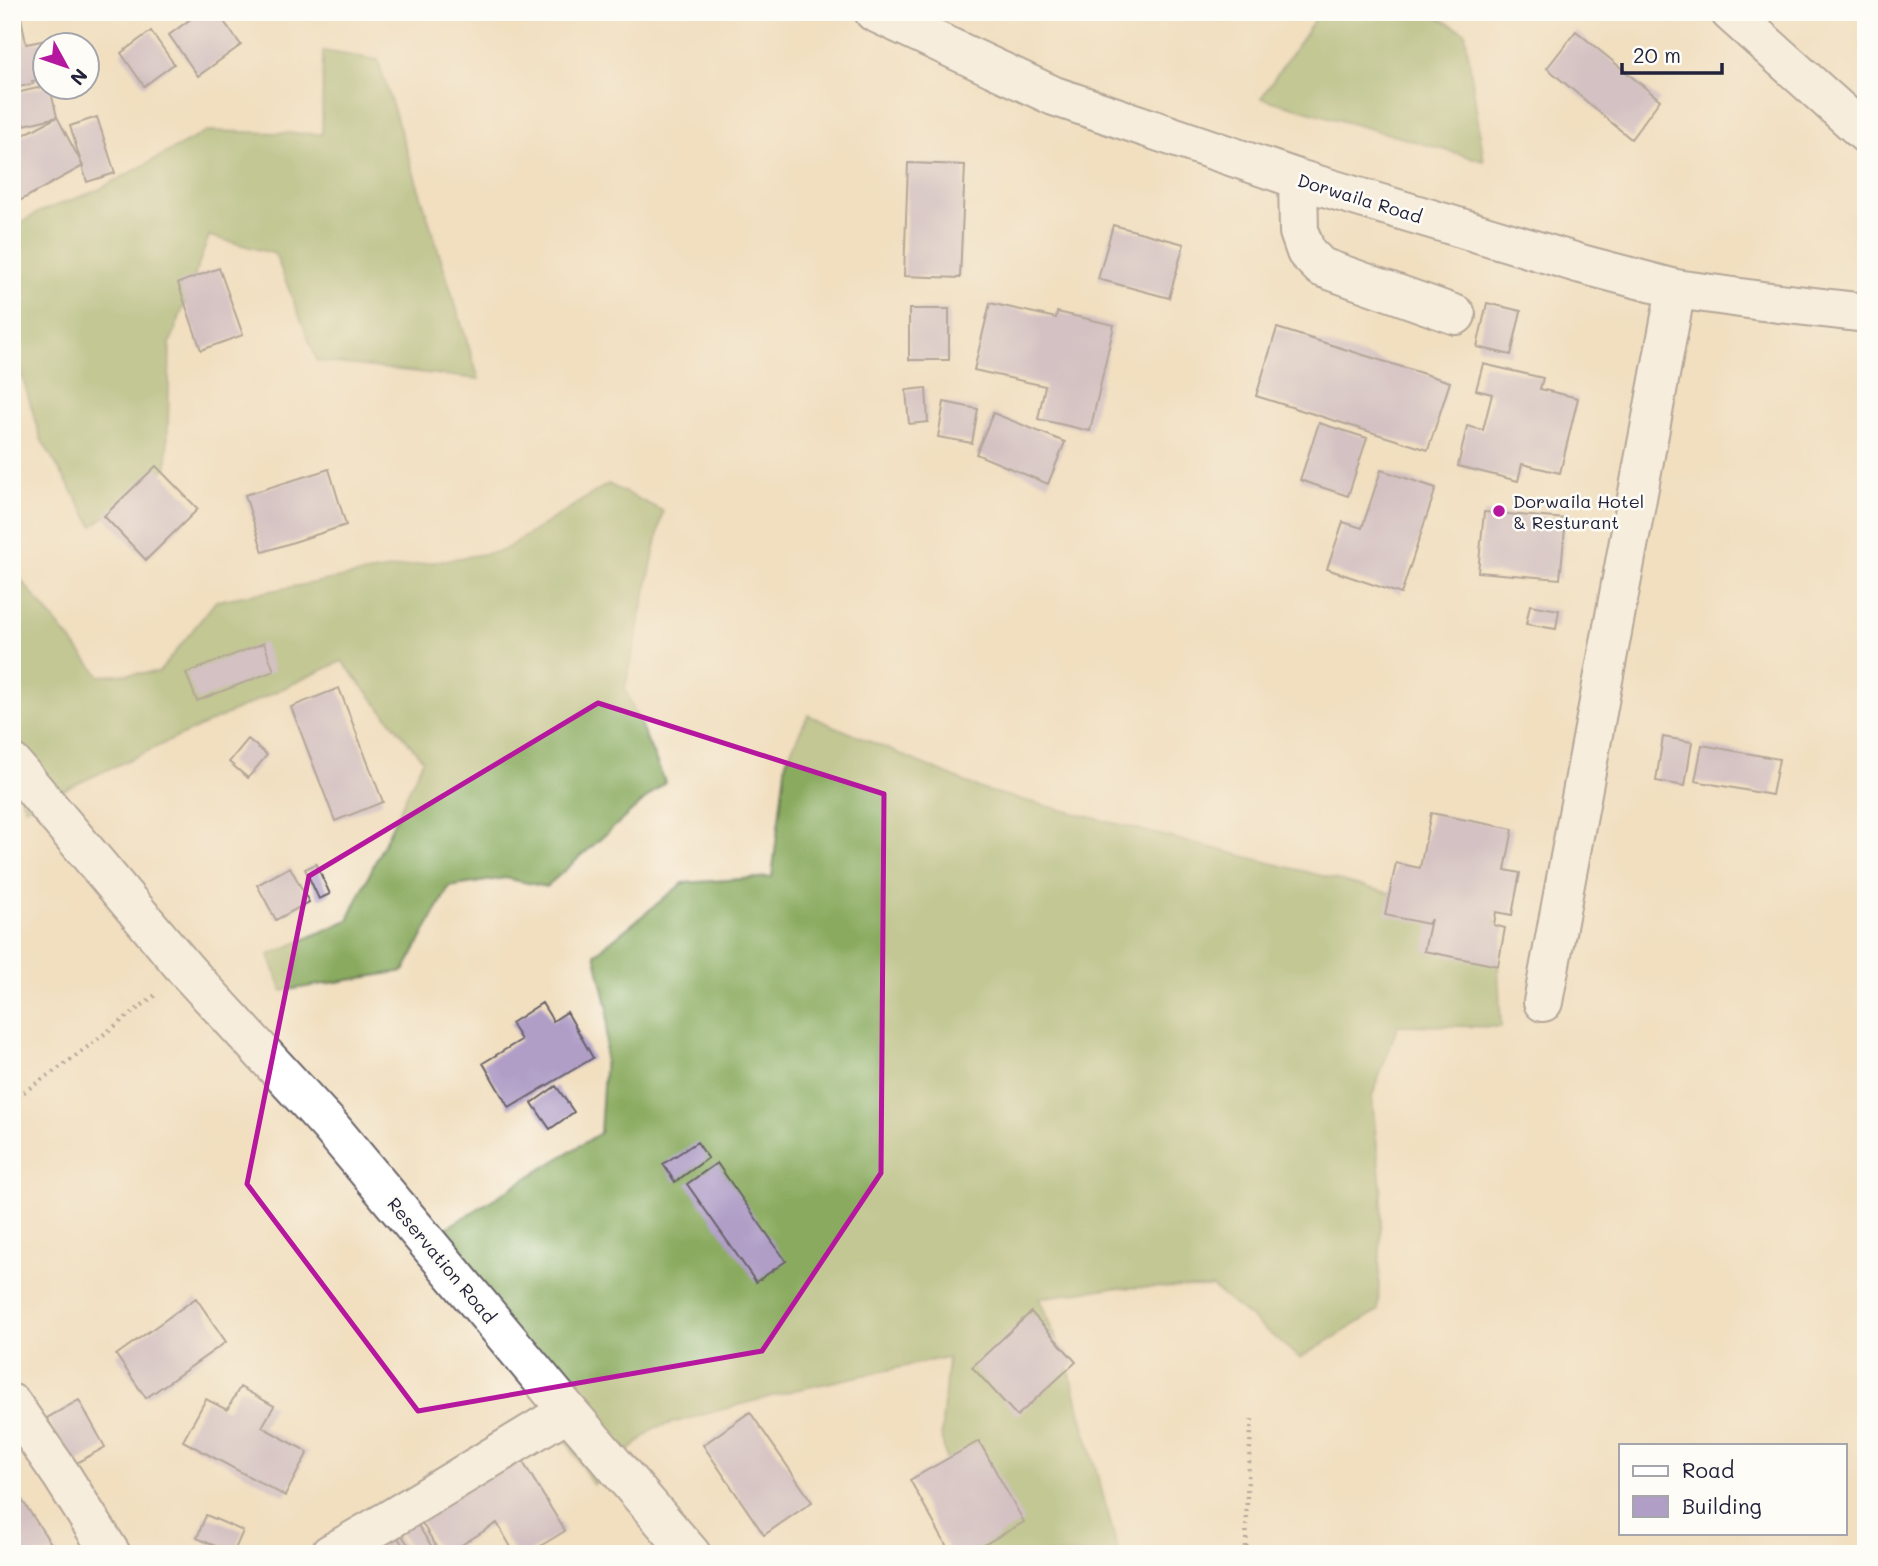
<svg xmlns="http://www.w3.org/2000/svg" width="1878" height="1566" font-family="Mali,sans-serif">
  <style>
    .forest { fill: #8aaa5e; stroke: #56664c; stroke-width: 2 }
    .building { fill: #b09ec7 }
    .lines { fill: none; stroke-linecap: round; stroke-linejoin: round }
    .minor-casing { stroke: #6a646a; stroke-width: 42 }
    .path { stroke: #6a646a; stroke-width: 4.5; stroke-dasharray: 2 5; stroke-linecap: butt }
    .minor { stroke: #fff; stroke-width: 38 }
    .marked { fill: none; stroke: #b5179e; stroke-width: 5; stroke-linejoin: round }
    .poi-dot { fill: #b5179e; stroke: #fdfcf7; stroke-width: 2.5 }
    .labels { text-anchor: middle; dominant-baseline: central; stroke-width: 5; stroke-linejoin: round; paint-order: stroke }
    .street-label { font-size: 18px; fill: #22223b; stroke: #fdfcf7 }
    .poi-label { font-size: 18px; fill: #22223b; stroke: #fdfcf7; text-anchor: start }
  </style>
  <rect width="100%" height="100%" fill="#fdfcf7"/>
  <filter id="ink" filterUnits="userSpaceOnUse"><feTurbulence type="fractalNoise" baseFrequency=".0143" numOctaves="2"/><feDisplacementMap in="SourceGraphic" scale="14" xChannelSelector="R" yChannelSelector="G"/><feConvolveMatrix kernelMatrix="1 2 1 2 8 2 1 2 1" color-interpolation-filters="sRGB"/></filter>
  <filter id="wash" filterUnits="userSpaceOnUse"><feTurbulence type="fractalNoise" baseFrequency=".00686" numOctaves="4" result="noise"/><feDisplacementMap in="SourceGraphic" scale="28" xChannelSelector="R" yChannelSelector="G"/><feGaussianBlur stdDeviation="1.57" result="paint"/><feColorMatrix in="noise" values="0 0 0 0 0 0 0 0 0 0 0 0 0 0 0 0 0 1.4 0 .05"/><feComposite in="paint" operator="in"/></filter>
  <g filter="url(#wash)">
    <rect width="100%" height="100%" fill="#f1dfc0"/>
    <path class="forest" d="M1320,12H1428L1465,32L1484,161L1261,98Z
      M323,51L378,60L479,379L317,361L275,254L209,236L170,344L167,467L93,526L41,439L12,343V228L39,212L98,190L207,131L322,134Z
      M608,484L663,511L625,689L665,782L546,887L505,878L449,887L404,971L282,991L269,955L348,920L423,760L342,661L25,808L12,777V569L100,676L159,672L216,601L377,571L502,551Z
      M808,715L984,790L1496,920L1501,1027L1398,1025L1372,1097L1382,1196L1378,1311L1300,1358L1212,1287L1109,1288L1039,1298L1069,1370L1119,1554H964L941,1434L948,1357L795,1390L654,1428L593,1485L440,1232L600,1133L608,1009L595,954L683,883L772,877L786,761Z"/>
    <g id="blocks">
      <path class="building" d="M200,12H217L241,45L198,76L169,35Z
        M21,17L26,44L57,38L58,46H46V79L32,81L33,84L12,88V19Z
        M151,31L174,64L144,86L121,53Z
        M1576,31L1660,100L1631,139L1547,68Z
        M46,86L50,88L57,117L83,166L14,204L12,201V141L57,117L12,128V94Z
        M97,117L115,173L87,182L70,126Z
        M908,163L965,165L960,278L904,276Z
        M1113,225L1184,244L1169,298L1098,279Z
        M219,268L243,335L201,350L178,283Z
        M990,303L1056,318L1057,312L1114,325L1090,431L1038,419L1045,386L974,370Z
        M1487,303L1521,311L1511,355L1477,347Z
        M909,309H949V360H909Z
        M1277,328L1450,382L1428,450L1256,396Z
        M1483,364L1543,378L1540,389L1578,398L1560,473L1522,464L1518,481L1458,466L1467,426L1483,430L1492,394L1476,390Z
        M926,388L928,422L909,424L906,390Z
        M944,402L978,409L972,443L938,437Z
        M993,413L1065,442L1048,484L976,454Z
        M1319,423L1367,438L1348,496L1300,480Z
        M156,466L198,509L146,560L104,516Z
        M329,469L346,525L263,552L245,495Z
        M1381,470L1436,488L1401,594L1327,569L1343,522L1362,528Z
        M1484,512L1566,519L1560,579L1478,572Z
        M1530,605L1559,610L1556,629L1526,624Z
        M264,643L274,671L197,701L186,673Z
        M339,688L383,802L335,821L291,707Z
        M1663,737L1692,742L1685,786L1656,781Z
        M248,739L267,755L248,778L229,762Z
        M1702,745L1779,759L1772,795L1695,781Z
        M1431,813L1513,829L1505,870L1520,873L1512,915L1496,912L1494,925L1505,928L1498,966L1424,951L1431,919L1428,924L1385,915L1396,863L1420,868Z
        M316,864L330,894L319,899L305,869Z
        M290,867L309,902L276,920L257,885Z
        M542,1003L553,1021L567,1012L593,1058L509,1108L483,1063L521,1040L511,1023Z
        M556,1086L574,1112L550,1129L532,1103Z
        M697,1142L708,1158L675,1182L663,1164Z
        M717,1163L786,1261L756,1282L687,1184Z
        M196,1298L226,1342L146,1398L116,1355Z
        M1031,1312L1076,1362L1017,1416L972,1367Z
        M240,1387L274,1406L262,1427L308,1452L285,1496L183,1441L206,1399L227,1410Z
        M79,1400L105,1447L73,1465L47,1418Z
        M750,1412L812,1502L764,1535L703,1445Z
        M507,1436L565,1531L527,1554H515L497,1523L447,1554H441L406,1497Z
        M979,1441L1024,1522L968,1554H951L910,1480Z
        M12,1485L58,1554H12Z
        M401,1499L434,1550L429,1554H414L385,1509Z
        M206,1515L243,1531L233,1554L197,1538Z
        M396,1535L409,1554H368Z"/>
    </g>
  </g>
  <g filter="url(#ink)">
    <use href="#blocks" fill-opacity="0" stroke="#6a646a" stroke-width="2"/>
    <g class="lines">
      <g class="minor-casing">
        <path id="minor" d="M874,12L1054,96L1298,179L1581,264L1676,289L1762,301L1866,313
          M1730,12L1866,134
          M1298,179L1299,232L1306,252L1321,267L1456,315
          M12,763L187,971L329,1125L568,1411L691,1554
          M1543,1002L1676,289
          M12,1404L62,1476L111,1554
          M330,1554L389,1520L568,1411"/>
      </g>
      <path class="path" d="M12,1100L69,1061L158,993
        M1246,1554L1247,1495L1252,1415"/>
      <use href="#minor" class="minor"/>
    </g>
  </g>
  <path d="M0 0H1878V1566H0ZM598,703L884,794L881,1173L762,1351L418,1411L247,1184L309,876Z" fill="#f1dfc0" fill-opacity=".55" fill-rule="evenodd"/>
  <path class="marked" d="M598,703L884,794L881,1173L762,1351L418,1411L247,1184L309,876Z"/>
  <circle class="poi-dot" cx="1499" cy="511" r="7"/>
  <g class="labels">
    <g class="street-label">
      <text transform="translate(1360 198) rotate(17)">Dorwaila Road</text>
      <text transform="translate(442 1260) rotate(50)">Reservation Road</text>
    </g>
    <g class="poi-label">
      <text x="1513" y="501">Dorwaila Hotel<tspan x="1513" dy="21">&amp; Resturant</tspan></text>
    </g>
  </g>
  <rect width="1878" height="1566" fill="none" stroke="#fdfcf7" stroke-width="42"/>
  <rect x="1619" y="1444" width="228" height="91" fill="#fdfcf7" stroke="#a5a5ac" stroke-width="2"/>
  <rect x="1633" y="1466" width="35" height="10" fill="#ffffff" stroke="#a5a5ac" stroke-width="2"/>
  <text x="1682" y="1478" font-size="21" fill="#22223b">Road</text>
  <rect x="1633" y="1496" width="35" height="21" fill="#b09ec7" stroke="#a5a5ac" stroke-width="2"/>
  <text x="1682" y="1514" font-size="21" fill="#22223b">Building</text>
  <g transform="translate(66 66) rotate(130)"><circle r="33" fill="#fdfcf7" stroke="#a5a5ac" stroke-width="2"/>
  <path d="M0-5L12 26L0 18L-12 26Z" fill="#b5179e"/>
  <text y="-10" font-size="19" font-weight="bold" text-anchor="middle" fill="#22223b">N</text>
  </g>
  <path d="M1622 63v10h100v-10" fill="none" stroke="#22223b" stroke-width="3.5"/>
  <text x="1633" y="63" font-size="21" fill="#22223b" stroke="#fdfcf7" stroke-width="5" paint-order="stroke">20 m</text>
</svg>
